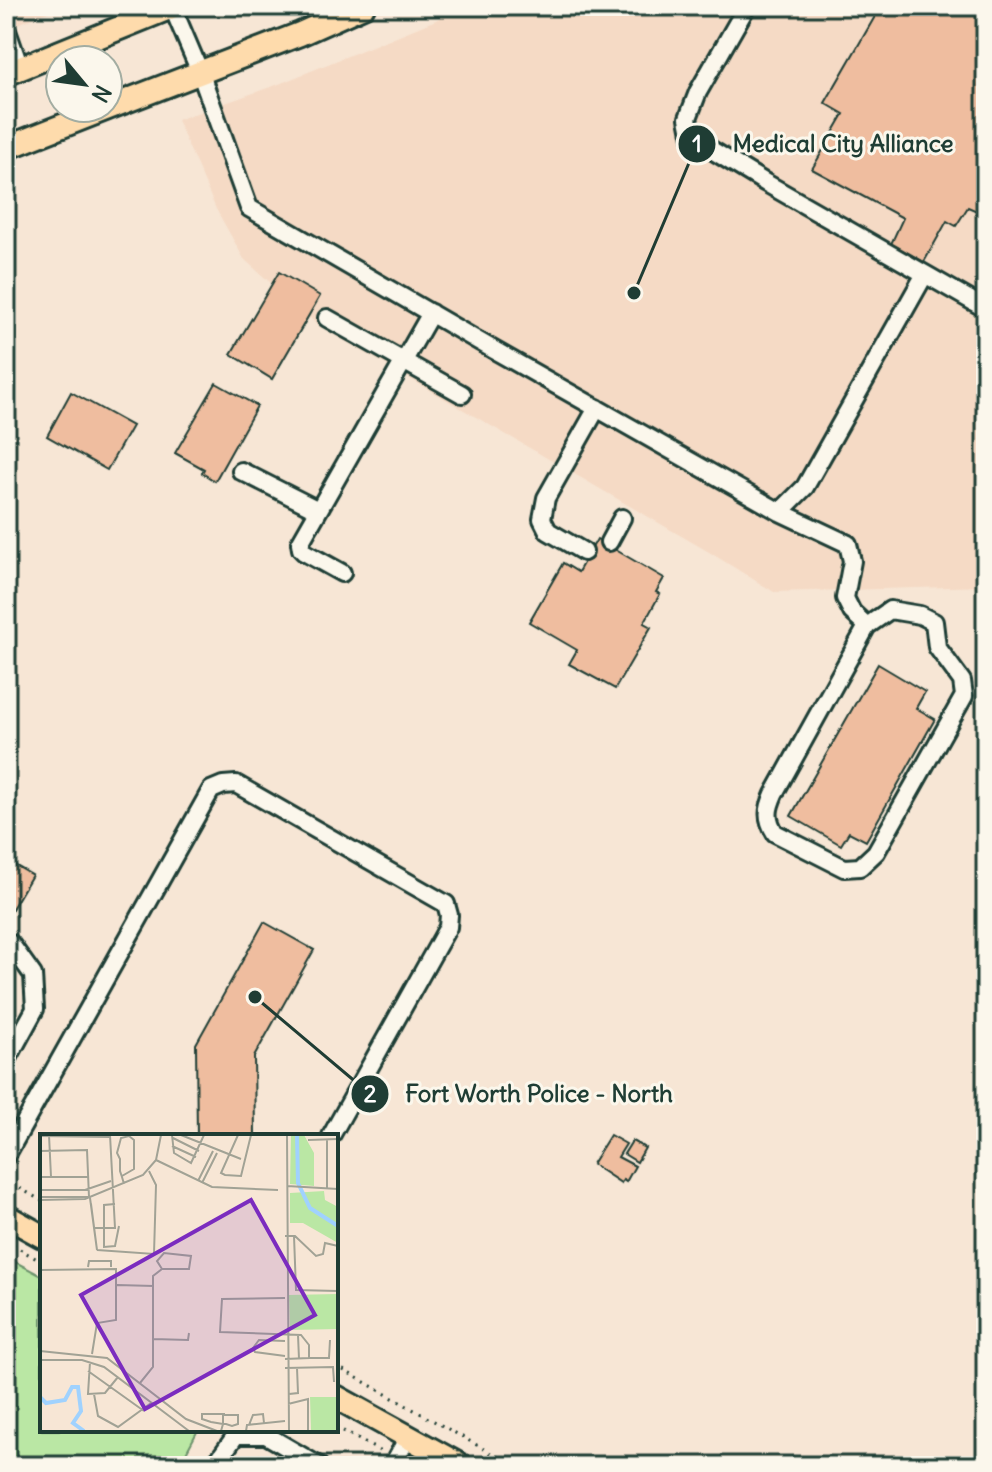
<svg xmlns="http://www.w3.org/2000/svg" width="992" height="1472" font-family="Delius,sans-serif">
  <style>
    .built { fill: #f5dac5 }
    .green { fill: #bae7a4; stroke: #6c926c; stroke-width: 2 }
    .building { fill: #efbd9f; stroke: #1f3d34; stroke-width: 2 }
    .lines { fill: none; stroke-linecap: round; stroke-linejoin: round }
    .minor-casing { stroke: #1f3d34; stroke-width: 22 }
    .major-casing { stroke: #1f3d34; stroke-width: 28 }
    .path { stroke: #1f3d34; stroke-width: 3; stroke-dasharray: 2 6; stroke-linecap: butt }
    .minor { stroke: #fbf7ec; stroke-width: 16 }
    .major { stroke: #fedbac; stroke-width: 22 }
    .inset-river { fill: none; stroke: #a0d2fe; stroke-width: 4 }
    .inset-road { fill: none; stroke: #a1a295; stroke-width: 2 }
    .view { fill: #7b2cbf; fill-opacity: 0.15; stroke: #7b2cbf; stroke-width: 4 }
    .inset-edge { fill: none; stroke: #1f3d34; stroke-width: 4 }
    .leader { fill: none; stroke: #1f3d34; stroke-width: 3 }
    .callout-dot { fill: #1f3d34; stroke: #fbf7ec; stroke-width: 3 }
    .mark-label { font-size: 24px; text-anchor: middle; font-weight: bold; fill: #fff }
    .callout-label { font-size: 24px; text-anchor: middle; font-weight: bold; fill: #1f3d34; stroke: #fbf7ec; stroke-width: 6; stroke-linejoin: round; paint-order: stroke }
  </style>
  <rect width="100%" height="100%" fill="#f7e6d5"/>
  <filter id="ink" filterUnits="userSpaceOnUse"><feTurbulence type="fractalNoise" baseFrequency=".0125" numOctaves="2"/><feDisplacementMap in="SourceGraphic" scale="16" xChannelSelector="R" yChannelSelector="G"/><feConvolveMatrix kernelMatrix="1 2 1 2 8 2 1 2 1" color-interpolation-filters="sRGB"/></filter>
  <g filter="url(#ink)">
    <path class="built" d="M6,6H62L6,29Z
      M458,6H986V586L774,592L709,552L319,326L244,259L216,209L177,120L279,84L436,20Z"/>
    <path class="green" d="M6,1257L42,1276V1430H198L179,1466H6Z"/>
    <path class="building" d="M881,6H986V215L968,207L956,226L947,221L924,262L891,244L903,218L812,169L844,114L825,103Z
      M279,272L320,296L272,379L231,354Z
      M216,383L257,406L215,481L202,473L204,469L175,453Z
      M71,392L132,426L107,470L47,436Z
      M597,539L664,578L656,592L660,594L644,623L651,627L615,689L569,664L577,650L529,622L563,563L578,572Z
      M878,664L925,692L916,708L935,719L866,841L849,832L841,845L791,816Z
      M13,864L32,875L6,919V876Z
      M264,922L314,950L254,1057L255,1136H197L196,1044Z
      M610,1135L626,1144L618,1157L635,1166L626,1182L623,1180L621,1183L592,1164Z
      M632,1141L645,1148L637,1162L624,1154Z
      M260,1455L280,1466H253Z"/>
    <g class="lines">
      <g class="minor-casing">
        <path id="minor" d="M172,6L200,72L249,208L494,350L780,512L848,544L852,561L845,598L852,612L867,626
          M747,6L698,92L688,118L692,138L766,183L986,309
          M6,28L20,68
          M327,318L462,394
          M241,471L318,510
          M780,512L805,487L925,274
          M609,542L622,518
          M584,552L548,531L542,519L546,498L597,408
          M342,573L304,552L301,549L300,543L431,313
          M890,610L920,615L934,622L937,647L962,681L964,696L876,852L860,867L844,868L775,833C766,818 767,810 774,794L867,626Z
          M6,942L10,943L33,975L35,1009L6,1062
          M6,1156L211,790L223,785L236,784L446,904L449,915L448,927L331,1136
          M214,1466L236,1435H266L319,1466
          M392,1466L408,1437"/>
      </g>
      <g class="major-casing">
        <path id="major" d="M6,74L174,6
          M108,108L300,34L363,6
          M6,148L108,108
          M6,1216L42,1236
          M336,1397L461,1466"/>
      </g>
      <path class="path" d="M6,1180L42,1201
        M6,1241L42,1262
        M336,1366L514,1466
        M336,1427L383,1453"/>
      <use href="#minor" class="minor"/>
      <use href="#major" class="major"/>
    </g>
  </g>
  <g transform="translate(40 1134)">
    <rect width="298" height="298" fill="#f7e6d5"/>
    <path d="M251,1H264L274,19V52L250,50ZM284,57L285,66L298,73V109L263,89H250V59ZM298,160V195L250,196L249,161ZM270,263H298V296H271Z" fill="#bae7a4"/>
    <path class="inset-river" d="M257,1L258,49L270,74L298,92M0,263L6,269L25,266L32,253H38L41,277L33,289L44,297"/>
    <path class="inset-road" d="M9,1L11,43M132,1L134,19L151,29L164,1M141,1L201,25M198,1L181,39L185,41L201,42L211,1M247,1L249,297M0,2L70,3M133,4L159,17M287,5V55M268,6L298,5M132,12L156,23M0,17L47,16L49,63M116,26L172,53L238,56M82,42L94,35V6L89,2L81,4L77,19L80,25V37L82,43L84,50M0,43H48M158,47L173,17M162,49L177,19M247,52L298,55M0,56H45L71,47M0,63H49M50,64L57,116L51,70M0,66L45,65L103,41L116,26L121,1M75,70L64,71V113L75,112L79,92M54,94H75L70,1M245,102H255L276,122L283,120L285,109L298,112M254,102L256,156L298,157M57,116L114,120L116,51L109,37M48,133L49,127H71V133M0,136L76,135V186L57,189L52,220M77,151L114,152M245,164L182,165L180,198L261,201L269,211V224L245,225M258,201L259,225M113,205L148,206L149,199M245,207L219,206L213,214L215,218L245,222M0,217L67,224L146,285L177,297M269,224H289L290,206M0,226H42L64,233L149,297M50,228L48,260L65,259L78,243M245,234L293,233L294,248M48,237L104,277M100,249L113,233V142L122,135H149L151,122L124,119L117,127L122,135M54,260L58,282L78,293L111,269M249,260L258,259L257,234M248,270L268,265V297M209,291L213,281L223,280L224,289M181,297L183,290V281H198V290L192,292L186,290H183L171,288L162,285V280H185M206,297L207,291L245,287"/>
    <path class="view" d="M211,66L275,181L105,275L41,161Z"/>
    <rect width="298" height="298" class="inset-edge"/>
  </g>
  <path class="leader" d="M634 293L697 144M255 997L370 1094"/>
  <g class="callout-dot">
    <circle cx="634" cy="293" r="8"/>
    <circle cx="255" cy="997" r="8"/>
    <circle cx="697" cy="144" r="20"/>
    <circle cx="370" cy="1094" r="20"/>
  </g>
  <g class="mark-label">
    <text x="697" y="152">1</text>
    <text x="370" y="1102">2</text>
  </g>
  <g class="callout-label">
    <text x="843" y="152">Medical City Alliance</text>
    <text x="539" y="1102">Fort Worth Police - North</text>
  </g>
  <rect width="992" height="1472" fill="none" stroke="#fbf7ec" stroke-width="32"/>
  <rect x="16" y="16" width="960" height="1440" fill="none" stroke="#1f3d34" stroke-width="3" filter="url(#ink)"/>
  <g transform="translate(84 84) rotate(119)"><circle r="38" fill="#fbf7ec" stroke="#a3ada2" stroke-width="2"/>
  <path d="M0-6L14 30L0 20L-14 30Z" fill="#1f3d34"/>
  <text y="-12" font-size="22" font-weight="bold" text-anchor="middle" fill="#1f3d34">N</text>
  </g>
</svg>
